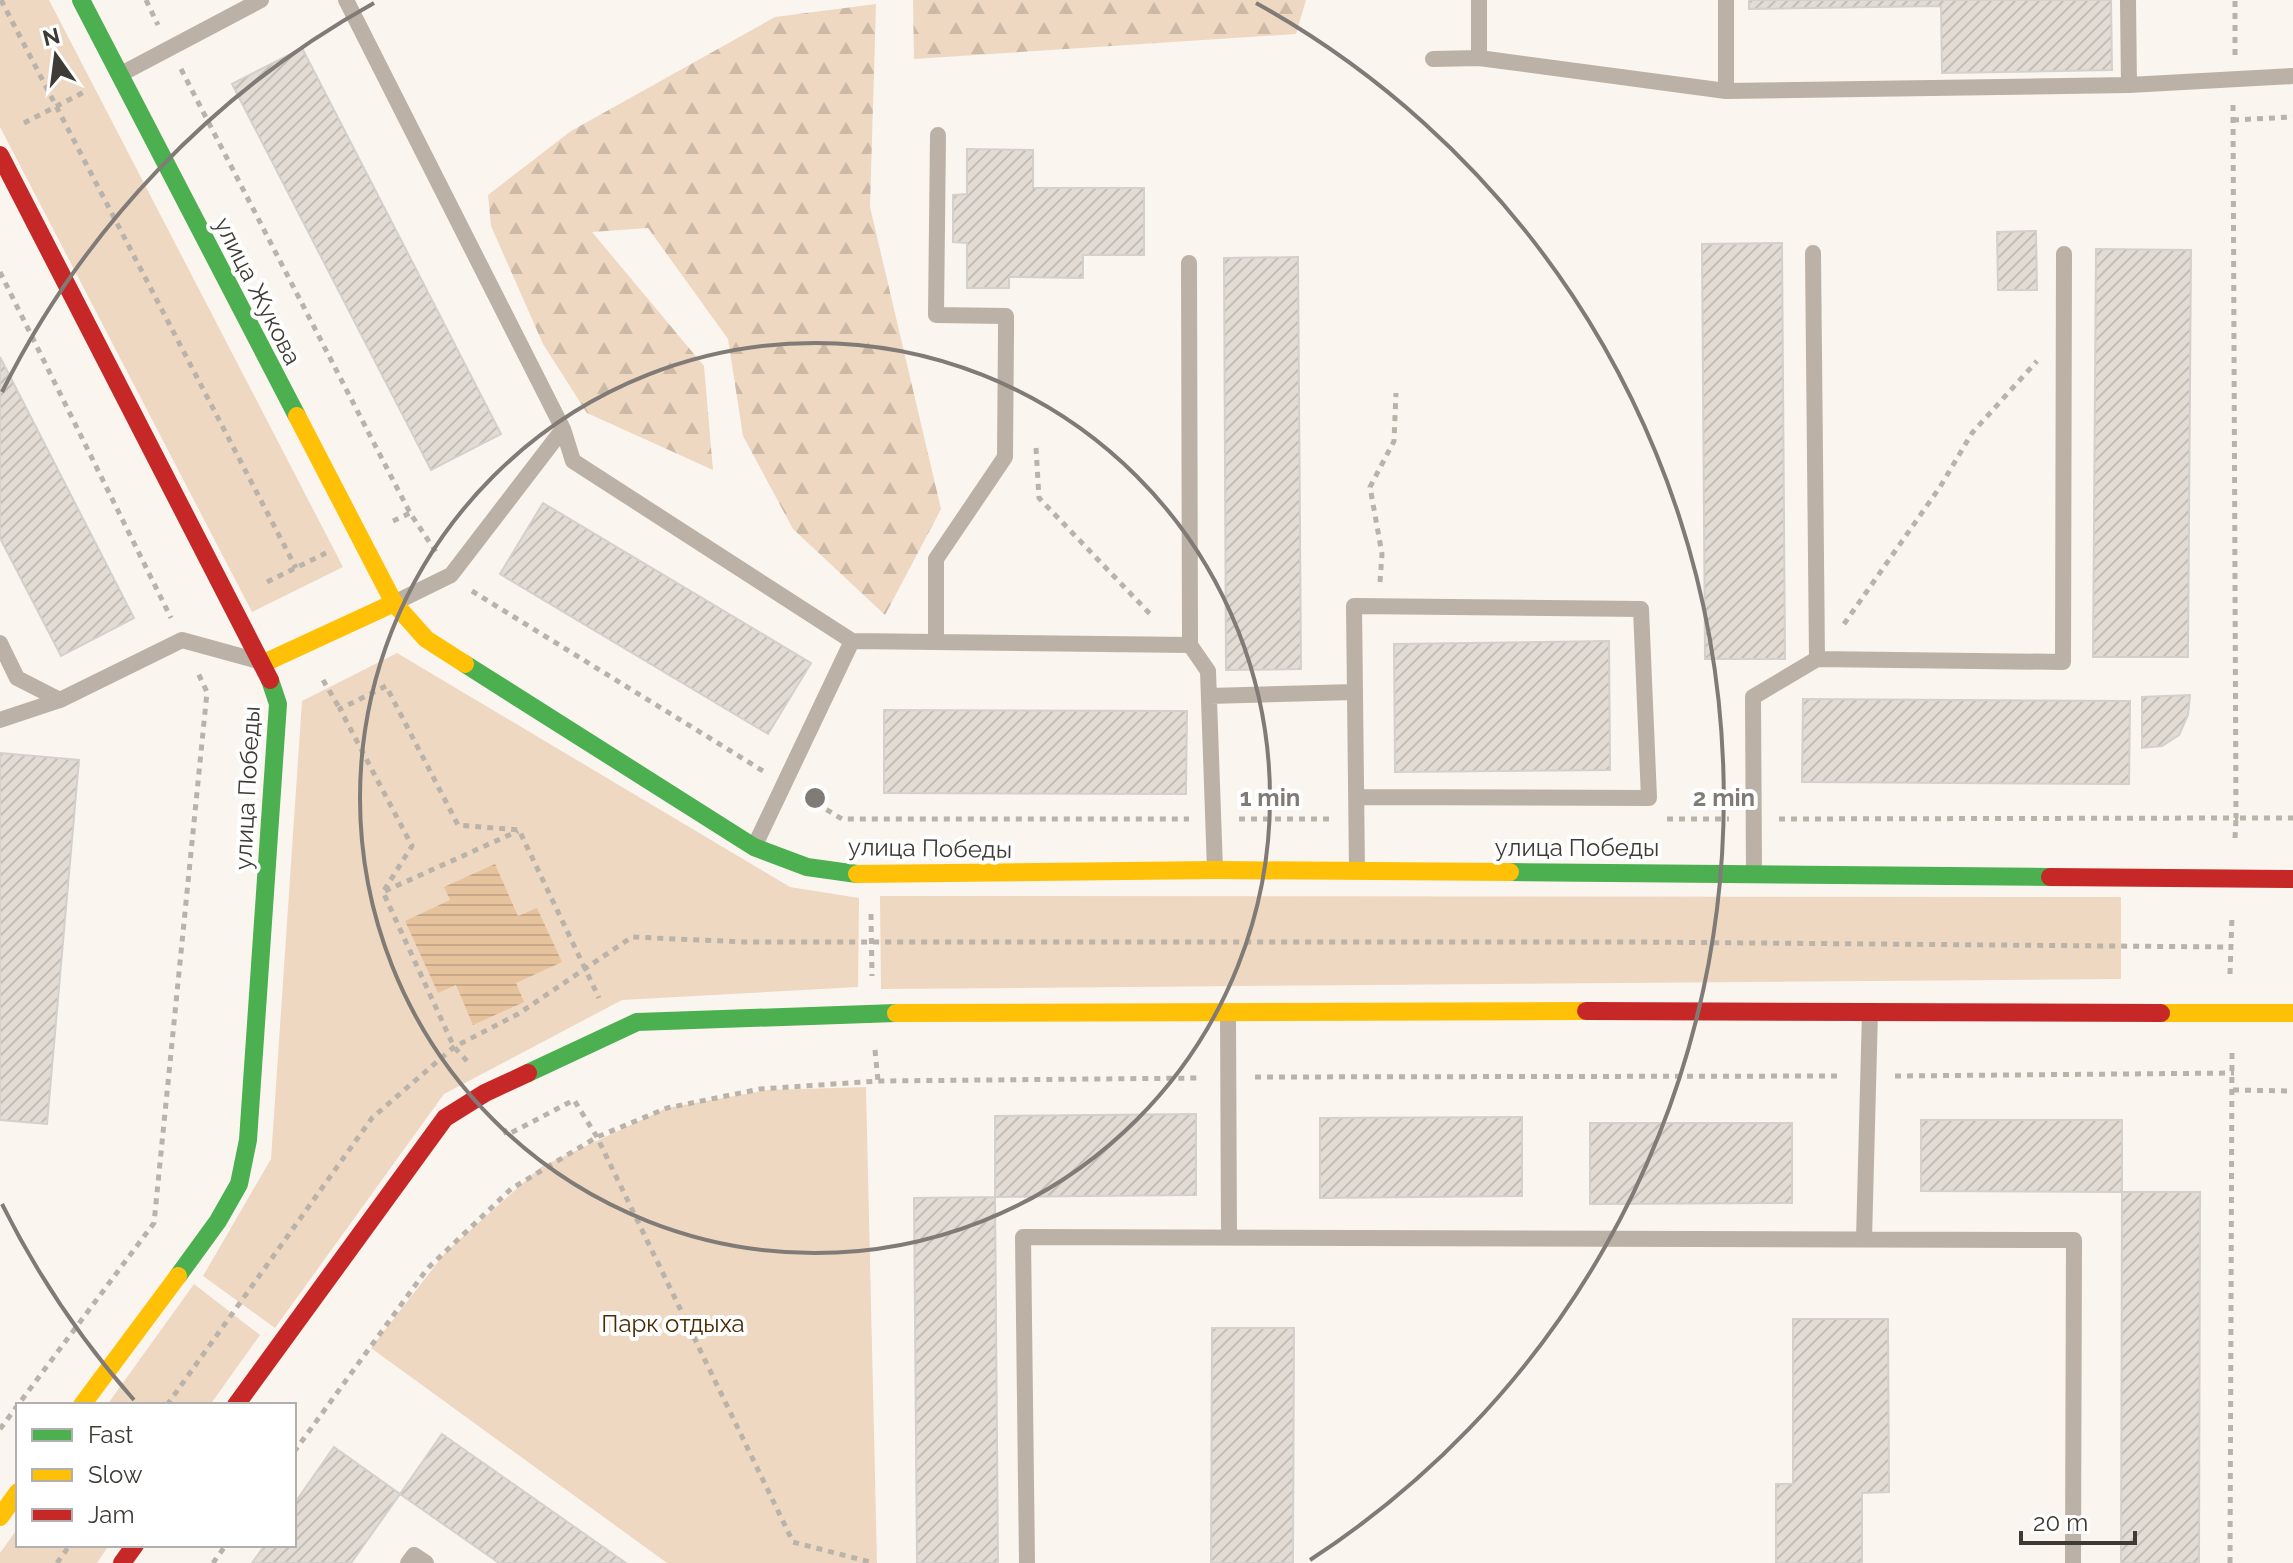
<svg xmlns="http://www.w3.org/2000/svg" width="2293" height="1563" font-family="Raleway,sans-serif">
  <style>
    .forest { fill: url(#forest-firs) }
    .park { fill: #eed8c1 }
    .water { fill: url(#water-rules) }
    .building { fill: url(#building-hatch); stroke: #d4d0cb; stroke-width: 2 }
    .lines { fill: none; stroke-linecap: round; stroke-linejoin: round }
    .path { stroke: #bab3aa; stroke-width: 5; stroke-dasharray: 6 6; stroke-linecap: butt }
    .lane { stroke: #bbb1a6; stroke-width: 16 }
    .fast { stroke: #4caf50; stroke-width: 18 }
    .slow { stroke: #ffc107; stroke-width: 18 }
    .jam { stroke: #c62828; stroke-width: 18 }
    .ring { fill: none; stroke: #807b76; stroke-width: 4 }
    .labels { text-anchor: middle; dominant-baseline: central; stroke-width: 8; stroke-linejoin: round; paint-order: stroke }
    .street-label { font-size: 24px; fill: #3e3a35; stroke: #fff }
    .park-label { font-size: 24px; fill: #4b2b01; stroke: #fff }
    .centre { fill: #807b76; stroke: #fff; stroke-width: 4 }
    .ring-label { font-size: 24px; text-anchor: middle; font-weight: bold; fill: #807b76; stroke: #fff; stroke-width: 8; stroke-linejoin: round; paint-order: stroke }
  </style>
  <defs>
    <pattern id="forest-firs" width="22" height="20" patternUnits="userSpaceOnUse" patternTransform="scale(2)"><rect width="22" height="20" fill="#eed8c1"/><path d="M5 1l3.5 6h-7zM16 11l3.5 6h-7z" fill="#cdbaa6"/></pattern>
    <pattern id="water-rules" width="6" height="5" patternUnits="userSpaceOnUse" patternTransform="scale(2)"><rect width="6" height="5" fill="#e7c39d"/><path d="M0 2.5h6" fill="none" stroke="#c7a888"/></pattern>
    <pattern id="building-hatch" width="6" height="6" patternUnits="userSpaceOnUse" patternTransform="scale(2)"><rect width="6" height="6" fill="#e3dcd4"/><path d="M-1 1l2-2M0 6l6-6M5 7l2-2" fill="none" stroke="#c4beb7"/></pattern>
  </defs>
  <rect width="100%" height="100%" fill="#fbf5f0"/>
  <path class="forest" d="M913,0H1306L1296,34L914,59Z
    M876,4L870,207L941,509L885,615L793,529L743,436L728,339L648,228L592,232L704,366L713,470L587,413L543,344L491,226L488,195L571,131L775,17Z"/>
  <path class="park" d="M0,0H49L343,567L252,612L0,127Z
    M397,653L790,887L859,898L858,987L622,1000L444,1094L275,1328L203,1276L271,1159L302,701Z
    M880,896L2121,897V979L881,989Z
    M866,1087L877,1563H667L371,1348L445,1253L541,1167L667,1108L768,1090Z
    M194,1284L260,1335L210,1405H107Z
    M18,1528V1545H109L97,1563H0V1553Z"/>
  <path class="water" d="M495,864L518,916L537,908L562,962L516,983L524,1002L473,1025L456,985L438,993L405,921L450,900L444,887Z"/>
  <path class="building" d="M1749,0H2111L2112,70L1942,73L1941,6L1749,9Z
    M302,48L501,434L431,470L232,84Z
    M967,149L1033,150V188H1144V255H1083V278L1009,277V288H967V243L953,242V195L967,194Z
    M2036,231L2037,290H1998L1997,232Z
    M1782,243L1785,659H1705L1702,244Z
    M2096,249L2191,250L2188,657H2093Z
    M1298,257L1301,669L1226,670L1224,258Z
    M0,357L134,618L61,656L0,538Z
    M543,503L811,663L768,734L500,574Z
    M1609,641L1610,770L1395,772L1394,644Z
    M2190,695L2188,715L2179,735L2162,746L2142,748V697Z
    M1803,699L2130,701L2129,784L1802,782Z
    M884,710L1187,711L1186,794L884,793Z
    M0,753L79,760L47,1124L0,1120Z
    M1196,1114V1195L995,1197V1116Z
    M1522,1117V1196L1320,1198V1118Z
    M1921,1120H2122V1192L1921,1191Z
    M1590,1123H1792V1203L1590,1204Z
    M2122,1192H2200L2199,1563H2121Z
    M995,1197L998,1563H917L914,1198Z
    M1793,1319H1888L1889,1492L1862,1493V1563H1776V1484H1793Z
    M1212,1328H1294L1293,1563H1211Z
    M442,1434L626,1563H499L400,1494Z
    M334,1447L400,1494L351,1563H252L265,1545H294V1504Z"/>
  <g class="lines">
    <path class="path" d="M1,0L296,568
      M146,0L158,25
      M2235,55V0
      M181,69L410,513L436,552
      M2233,120L2293,117
      M24,123L86,91
      M0,272L171,618
      M1036,448L1039,498L1152,616
      M393,521L410,513
      M267,582L326,553
      M1380,582L1382,554L1370,487L1394,441L1396,393
      M472,591L763,771
      M1844,624L1940,487L1972,433L2037,361
      M323,680L340,709
      M806,797L842,819H1189
      M1239,819H1329
      M1667,819H1729
      M1779,819L2236,818L2233,105
      M2235,838L2236,818H2293
      M385,891L518,831
      M871,914L872,976
      M2230,974L2232,916
      M875,1050L878,1081
      M467,1061L454,1047L383,892L412,846L340,709L386,686L458,825L519,830L599,998
      M1895,1076L2234,1073
      M1255,1077L1841,1076
      M2233,1090L2293,1091
      M504,1129L507,1135L574,1100L597,1137L793,1542L874,1563
      M167,1405L372,1118L454,1047L518,1014L632,937L744,942H1636L2231,947
      M0,1429L154,1223L207,692L198,673
      M294,1452L427,1269L511,1189L597,1137L667,1108L760,1089L878,1081L1201,1078
      M57,1563L70,1545
      M213,1563L226,1545
      M2230,1563L2232,1052"/>
    <path class="lane" d="M346,0L563,429
      M1726,0V91L2129,85L2293,76
      M2128,0L2129,85
      M1479,58V0
      M1433,59L1479,58L1726,91
      M121,74L261,0
      M1813,253L1817,659
      M396,602L451,575L563,429L573,461L852,641L1190,645L1189,263
      M936,642V559L1005,457L1006,333V316L936,315L938,135
      M0,643L17,678L60,700L182,640L255,660
      M1190,645L1208,671L1215,870
      M1209,696L1355,692
      M0,720L60,700
      M1356,797L1649,798L1641,609L1354,606L1357,871
      M755,845L852,641
      M1754,872L1753,697L1817,659L2063,662L2064,254
      M1228,1012L1229,1236
      M1864,1239L1870,1011
      M408,1563L414,1555L426,1563
      M1027,1563L1023,1237L2074,1240L2073,1563"/>
    <path class="fast" d="M81,0L297,416
      M465,664L754,847L807,867L857,874
      M1510,872L2050,877
      M528,1073L637,1022L896,1013
      M178,1276L218,1221L239,1184L248,1140L278,704L270,680"/>
    <path class="slow" d="M297,416L394,603L426,639L465,664
      M264,663L394,603
      M857,874L1215,870L1510,872
      M896,1013L1586,1011
      M2161,1013H2293
      M82,1405L178,1276
      M0,1517L18,1492"/>
    <path class="jam" d="M0,155L270,680
      M2050,877L2293,879
      M1586,1011L2161,1013
      M236,1405L445,1118L485,1093L528,1073
      M122,1563L135,1545"/>
  </g>
  <g class="ring">
    <circle cx="815" cy="798" r="455"/>
    <path d="M134 1400A909 909 0 0 1 2 1204M2 392A909 909 0 0 1 374 3M1256 3A909 909 0 0 1 1310 1560"/>
  </g>
  <g class="labels">
    <g class="street-label">
      <text transform="translate(258 291) rotate(63)">улица Жукова</text>
      <text transform="translate(247 788) rotate(-87)">улица Победы</text>
      <text x="1577" y="847">улица Победы</text>
      <text transform="translate(930 848) rotate(1)">улица Победы</text>
    </g>
    <g class="park-label">
      <text x="673" y="1323">Парк отдыха</text>
    </g>
  </g>
  <circle cx="815" cy="798" r="12" class="centre"/>
  <g class="ring-label">
    <text x="1270" y="806">1 min</text>
    <text x="1724" y="806">2 min</text>
  </g>
  <rect x="16" y="1403" width="280" height="144" fill="#ffffff" stroke="#b2b0ae" stroke-width="2"/>
  <rect x="32" y="1429" width="40" height="12" fill="#4caf50" stroke="#b2b0ae" stroke-width="2"/>
  <text x="88" y="1443" font-size="24" fill="#3e3a35">Fast</text>
  <rect x="32" y="1469" width="40" height="12" fill="#ffc107" stroke="#b2b0ae" stroke-width="2"/>
  <text x="88" y="1483" font-size="24" fill="#3e3a35">Slow</text>
  <rect x="32" y="1509" width="40" height="12" fill="#c62828" stroke="#b2b0ae" stroke-width="2"/>
  <text x="88" y="1523" font-size="24" fill="#3e3a35">Jam</text>
  <g transform="translate(56 56) rotate(346)" stroke="#ffffff" stroke-width="6" paint-order="stroke">
  <path d="M0-6L14 30L0 20L-14 30Z" fill="#3e3a35"/>
  <text y="-12" font-size="22" font-weight="bold" text-anchor="middle" fill="#3e3a35">N</text>
  </g>
  <path d="M2021 1531v12h114v-12" fill="none" stroke="#3e3a35" stroke-width="4"/>
  <text x="2033" y="1531" font-size="24" fill="#3e3a35" stroke="#ffffff" stroke-width="6" paint-order="stroke">20 m</text>
</svg>
